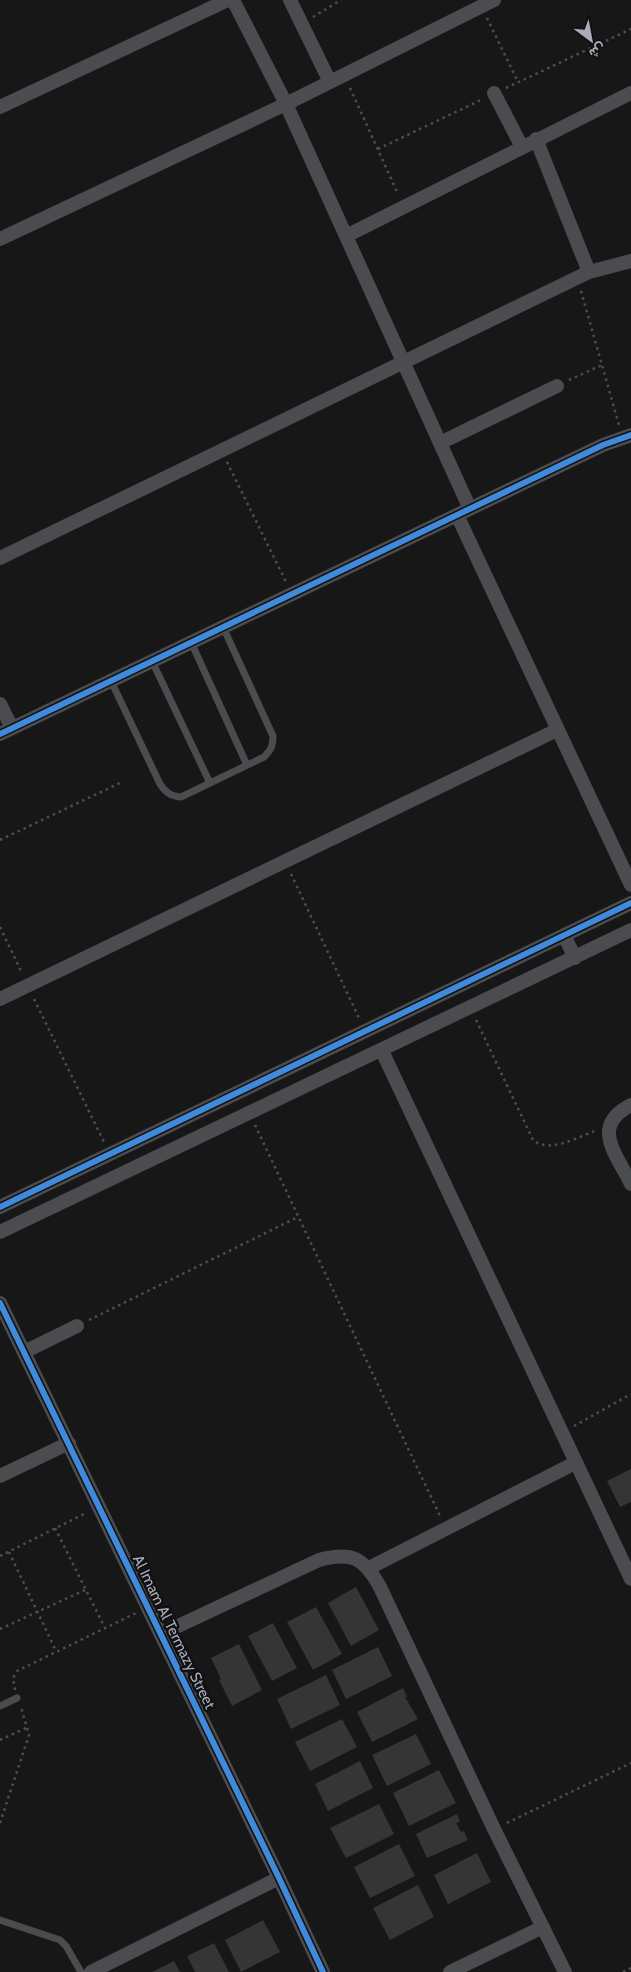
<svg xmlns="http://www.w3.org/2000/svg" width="631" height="1972" font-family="Cabin,Vazirmatn,sans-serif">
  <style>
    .building { fill: #353536 }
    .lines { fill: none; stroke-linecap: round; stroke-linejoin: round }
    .path { stroke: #4d4e52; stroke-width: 2.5; stroke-dasharray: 2.5 4; stroke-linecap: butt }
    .lane { stroke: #4b4c50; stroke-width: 7 }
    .street { stroke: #4b4c50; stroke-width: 14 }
    .cycleway-casing { stroke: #111113; stroke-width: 9 }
    .cycleway { stroke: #408adc; stroke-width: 6 }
    .labels { text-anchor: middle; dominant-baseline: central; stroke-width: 5; stroke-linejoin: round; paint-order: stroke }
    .street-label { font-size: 15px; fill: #a8adb8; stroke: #111113 }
  </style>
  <rect width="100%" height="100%" fill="#171717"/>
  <path class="building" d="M631,1469V1502L620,1507L607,1481Z
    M356,1587L379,1630L351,1646L328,1603Z
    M316,1607L342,1654L313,1670L287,1622Z
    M273,1623L297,1668L272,1681L248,1636Z
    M239,1644L262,1690L232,1706L219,1680L221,1679L211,1658Z
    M378,1647L392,1676L346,1699L332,1670Z
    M326,1675L340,1705L291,1729L277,1699Z
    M403,1688L407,1697H405L418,1719L372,1742L357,1712Z
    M342,1719L357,1747L310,1771L295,1742Z
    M416,1734L431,1764L387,1786L372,1755Z
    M360,1761L373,1788L328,1811L315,1784Z
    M439,1770L456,1803L409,1826L393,1793Z
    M379,1804L394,1834L346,1858L330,1828Z
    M457,1814L460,1822L456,1823L461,1832L464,1831L468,1840L427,1858L416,1834Z
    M399,1844L415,1876L370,1898L354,1867Z
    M477,1853L491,1882L448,1904L434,1875Z
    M418,1885L434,1917L390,1940L373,1908Z
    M263,1920L280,1952L241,1972L225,1940Z
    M214,1943L229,1972H195L187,1956Z
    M174,1961L180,1972H152Z"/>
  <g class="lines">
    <path class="path" d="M313,17L341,0
      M487,18L518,82
      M350,88L398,194
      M506,88L631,29
      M378,149L483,99
      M581,291L619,425
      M569,380L602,365
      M227,462L286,582
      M0,840L122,782
      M291,874L359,1018
      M0,927L22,973
      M34,999L104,1142
      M476,1020L533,1140C550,1154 577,1137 595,1131
      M255,1125L440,1516
      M89,1320L298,1217
      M574,1426L631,1394
      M55,1528L105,1628
      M9,1552L56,1651
      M0,1556L86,1513
      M0,1629L85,1590
      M15,1690L13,1678L17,1671L136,1613
      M0,1740L28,1727
      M0,1823L29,1735L21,1707
      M507,1823L631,1763
      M623,1972L631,1968"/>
    <path class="lane" d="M191,642L247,765
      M152,661L210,783
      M111,681L160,784C166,793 171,796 181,797L264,757C271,750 273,746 273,736L223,627
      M0,1706L17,1698
      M0,1920L60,1940L66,1946L81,1972"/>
    <path class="street" d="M233,0L286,104L470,509
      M290,0L330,82
      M494,93L522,147
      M0,107L228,0
      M536,139L589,272
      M346,236L631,93
      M0,239L286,104L494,0
      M440,443L557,386
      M457,515L631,885
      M0,558L589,272L631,261
      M0,704L12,728
      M0,734L603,445L631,435
      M564,935L575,958
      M0,999L557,730
      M382,1051L631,1579
      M631,1105C590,1126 616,1153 631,1184
      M0,1207L631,903
      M0,1232L631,930
      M0,1303L279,1878L323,1972
      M24,1352L77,1326
      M0,1476L69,1443
      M369,1568L575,1463
      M161,1634L319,1560C352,1551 364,1558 380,1587L494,1829L565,1972
      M91,1972L279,1878
      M450,1972L543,1927"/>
    <g class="cycleway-casing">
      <path id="cycleway" d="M0,734L603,445L631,435
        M0,1207L631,903
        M0,1303L279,1878L323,1972"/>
    </g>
    <use href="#cycleway" class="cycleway"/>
  </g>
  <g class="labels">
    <g class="street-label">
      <text transform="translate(174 1632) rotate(64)">Al Imam Al Termazy Street</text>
    </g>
  </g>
  <g transform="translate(591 40) rotate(148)" stroke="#111113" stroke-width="4" paint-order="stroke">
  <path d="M0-4L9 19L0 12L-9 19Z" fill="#a8adb8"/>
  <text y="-8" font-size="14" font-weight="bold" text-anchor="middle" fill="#a8adb8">ش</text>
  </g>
</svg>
